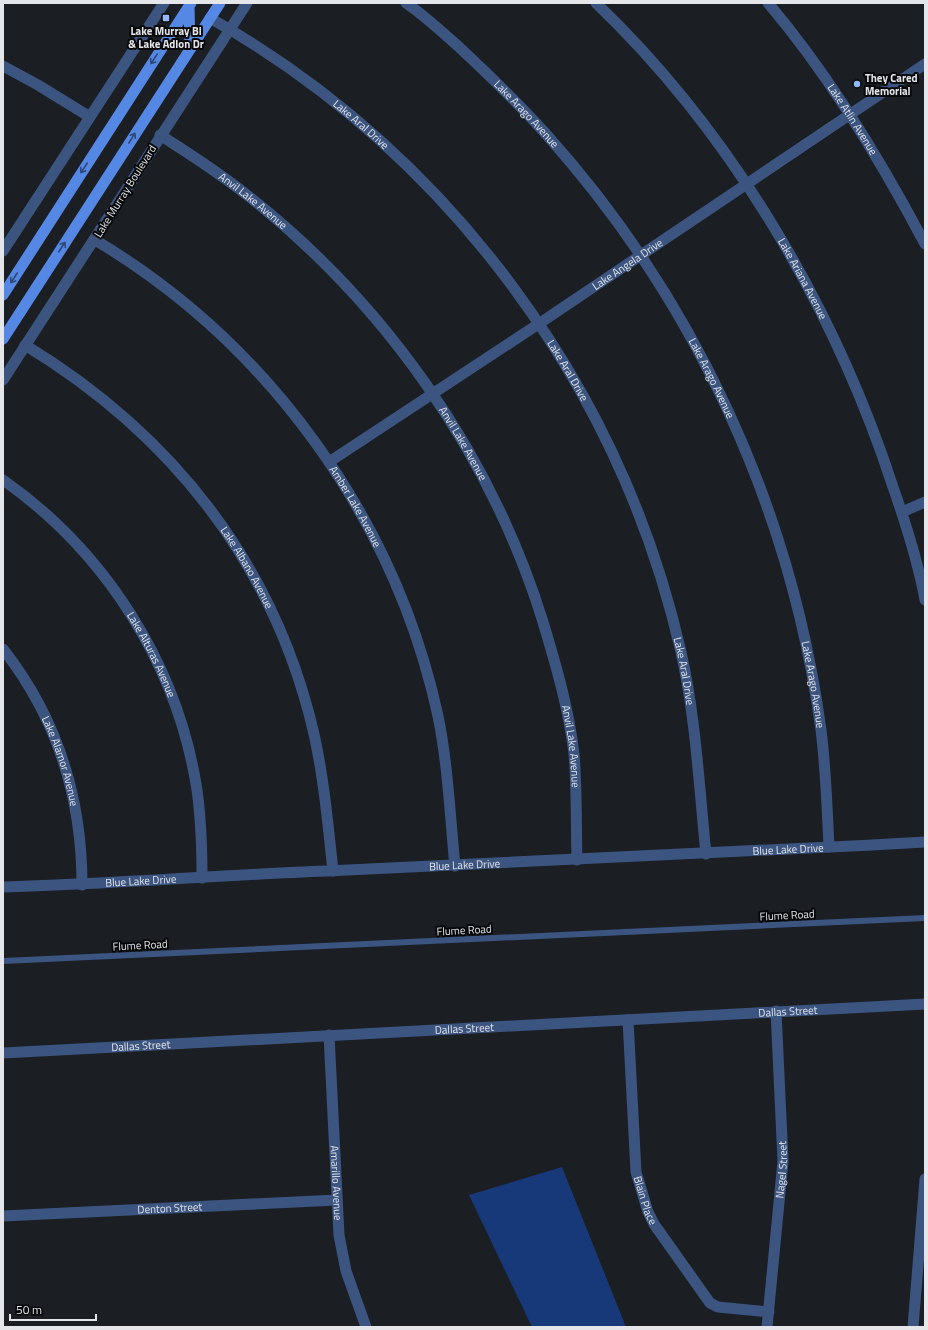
<svg xmlns="http://www.w3.org/2000/svg" width="928" height="1330" font-family="'Titillium Web',sans-serif">
  <style>
    .green { fill: #183979 }
    .lines { fill: none; stroke-linecap: round; stroke-linejoin: round }
    .service { stroke: #3b5480; stroke-width: 6 }
    .minor { stroke: #3b5480; stroke-width: 11 }
    .tertiary { stroke: #3b5480; stroke-width: 11 }
    .primary { stroke: #5588e5; stroke-width: 11 }
    .oneway { stroke: #2e4878 }
    .poi-dot { fill: #91b8fd; stroke: #07080a; stroke-width: 1.5 }
    .labels { text-anchor: middle; dominant-baseline: central; stroke-width: 4; stroke-linejoin: round; paint-order: stroke }
    .poi-label { font-size: 11px; font-weight: bold; fill: #e4e6e9; stroke: #07080a }
    .street-label { font-size: 11px; fill: #e4e6e9; stroke: #07080a }
  </style>
  <rect width="100%" height="100%" fill="#1b1e22"/>
  <path class="green" d="M562,1167L626,1327H532L469,1195Z"/>
  <g class="lines">
    <path class="service" d="M3,961L925,918"/>
    <g class="minor">
      <path id="s1" d="M406,3C425,16 442,32 459,47C489,75 518,103 546,134C695,300 791,508 821,730C826,769 827,808 829,847"/>
      <path id="s2" d="M596,3C732,133 835,309 893,487C906,524 918,562 925,600"/>
      <path id="s3" d="M768,3C830,76 880,159 925,244"/>
      <path id="s4" d="M210,18C448,153 620,385 681,652C696,719 699,786 706,854"/>
      <path d="M3,66L38,85L90,117"/>
      <path id="s5" d="M160,135C190,154 219,173 247,195C385,303 491,454 543,622C556,665 569,710 574,754C577,789 576,825 577,860"/>
      <path id="s6" d="M95,240C268,343 395,518 438,716C448,765 450,816 455,866"/>
      <path d="M3,251L164,3"/>
      <path id="s7" d="M25,345C173,435 275,565 314,734C324,779 328,825 333,871"/>
      <path d="M3,380L247,3"/>
      <path id="s8" d="M329,462L540,323L925,64"/>
      <path id="s9" d="M3,480C106,552 178,666 197,790C201,819 202,849 202,878"/>
      <path d="M902,512L925,502"/>
      <path id="s10" d="M3,649C57,718 82,798 82,885"/>
      <path id="s11" d="M628,1020L636,1172L648,1212L654,1224L710,1303L718,1307L769,1312"/>
      <path id="s12" d="M329,1035L339,1235L346,1271L366,1327"/>
      <path id="s13" d="M3,1216L337,1200"/>
      <path d="M913,1327L925,1179"/>
    </g>
    <g class="tertiary">
      <path id="s14" d="M3,887C111,884 219,875 327,871C527,862 726,853 925,842"/>
      <path id="s15" d="M3,1053L925,1004"/>
      <path id="s16" d="M767,1327L783,1161L776,1011"/>
    </g>
    <path class="primary" d="M189,5L190,49
      M3,295L191,3
      M3,339L220,3"/>
  </g>
  <defs><path id="oneway-shaft" d="M-6 0H5M1.5-3L5.5 0L1.5 3" fill="none" stroke-width="1.6" stroke-linecap="round" stroke-linejoin="round"/></defs>
  <g class="oneway">
    <use href="#oneway-shaft" transform="translate(154 59) rotate(123)"/>
    <use href="#oneway-shaft" transform="translate(132 138) rotate(-58)"/>
    <use href="#oneway-shaft" transform="translate(84 168) rotate(123)"/>
    <use href="#oneway-shaft" transform="translate(62 247) rotate(-57)"/>
    <use href="#oneway-shaft" transform="translate(14 278) rotate(123)"/>
  </g>
  <g class="poi-dot">
    <rect x="162" y="14" width="8" height="8" rx="2"/>
    <circle cx="857" cy="84" r="4"/>
  </g>
  <g class="labels">
    <g class="poi-label">
      <text x="166" y="31">Lake Murray Bl<tspan x="166" dy="13">&amp; Lake Adlon Dr</tspan></text>
      <text x="865" y="78" text-anchor="start">They Cared<tspan x="865" dy="13">Memorial</tspan></text>
    </g>
    <g class="street-label">
      <text stroke="none"><textPath href="#s1" startOffset="164">Lake Arago Avenue</textPath></text>
      <text stroke="none"><textPath href="#s3" startOffset="144">Lake Atlin Avenue</textPath></text>
      <text stroke="none"><textPath href="#s4" startOffset="185">Lake Aral Drive</textPath></text>
      <text transform="translate(125 191) rotate(-58)">Lake Murray Boulevard</text>
      <text stroke="none"><textPath href="#s5" startOffset="114">Anvil Lake Avenue</textPath></text>
      <text stroke="none"><textPath href="#s8" startOffset="358">Lake Angela Drive</textPath></text>
      <text stroke="none"><textPath href="#s2" startOffset="346">Lake Ariana Avenue</textPath></text>
      <text stroke="none"><textPath href="#s4" startOffset="508">Lake Aral Drive</textPath></text>
      <text stroke="none"><textPath href="#s1" startOffset="488">Lake Arago Avenue</textPath></text>
      <text stroke="none"><textPath href="#s5" startOffset="437">Anvil Lake Avenue</textPath></text>
      <text stroke="none"><textPath href="#s6" startOffset="377">Amber Lake Avenue</textPath></text>
      <text stroke="none"><textPath href="#s7" startOffset="318">Lake Albano Avenue</textPath></text>
      <text stroke="none"><textPath href="#s9" startOffset="232">Lake Alturas Avenue</textPath></text>
      <text stroke="none"><textPath href="#s4" startOffset="832">Lake Aral Drive</textPath></text>
      <text stroke="none"><textPath href="#s1" startOffset="812">Lake Arago Avenue</textPath></text>
      <text stroke="none"><textPath href="#s5" startOffset="761">Anvil Lake Avenue</textPath></text>
      <text stroke="none"><textPath href="#s10" startOffset="127">Lake Alamor Avenue</textPath></text>
      <text stroke="none"><textPath href="#s14" startOffset="786">Blue Lake Drive</textPath></text>
      <text stroke="none"><textPath href="#s14" startOffset="462">Blue Lake Drive</textPath></text>
      <text stroke="none"><textPath href="#s14" startOffset="138">Blue Lake Drive</textPath></text>
      <text transform="translate(787 915) rotate(-3)">Flume Road</text>
      <text transform="translate(464 930) rotate(-3)">Flume Road</text>
      <text transform="translate(140 945) rotate(-3)">Flume Road</text>
      <text stroke="none"><textPath href="#s15" startOffset="786">Dallas Street</textPath></text>
      <text stroke="none"><textPath href="#s15" startOffset="462">Dallas Street</textPath></text>
      <text stroke="none"><textPath href="#s15" startOffset="138">Dallas Street</textPath></text>
      <text stroke="none"><textPath href="#s16" startOffset="158">Nagel Street</textPath></text>
      <text stroke="none"><textPath href="#s12" startOffset="148">Amarillo Avenue</textPath></text>
      <text stroke="none"><textPath href="#s11" startOffset="182">Blain Place</textPath></text>
      <text stroke="none"><textPath href="#s13" startOffset="167">Denton Street</textPath></text>
    </g>
  </g>
  <rect width="928" height="1330" fill="none" stroke="#e4e6e9" stroke-width="8"/>
  <path d="M10 1314v6h86v-6" fill="none" stroke="#e4e6e9" stroke-width="2"/>
  <text x="16" y="1314" font-size="12" fill="#e4e6e9" stroke="#07080a" stroke-width="3" paint-order="stroke">50 m</text>
</svg>
